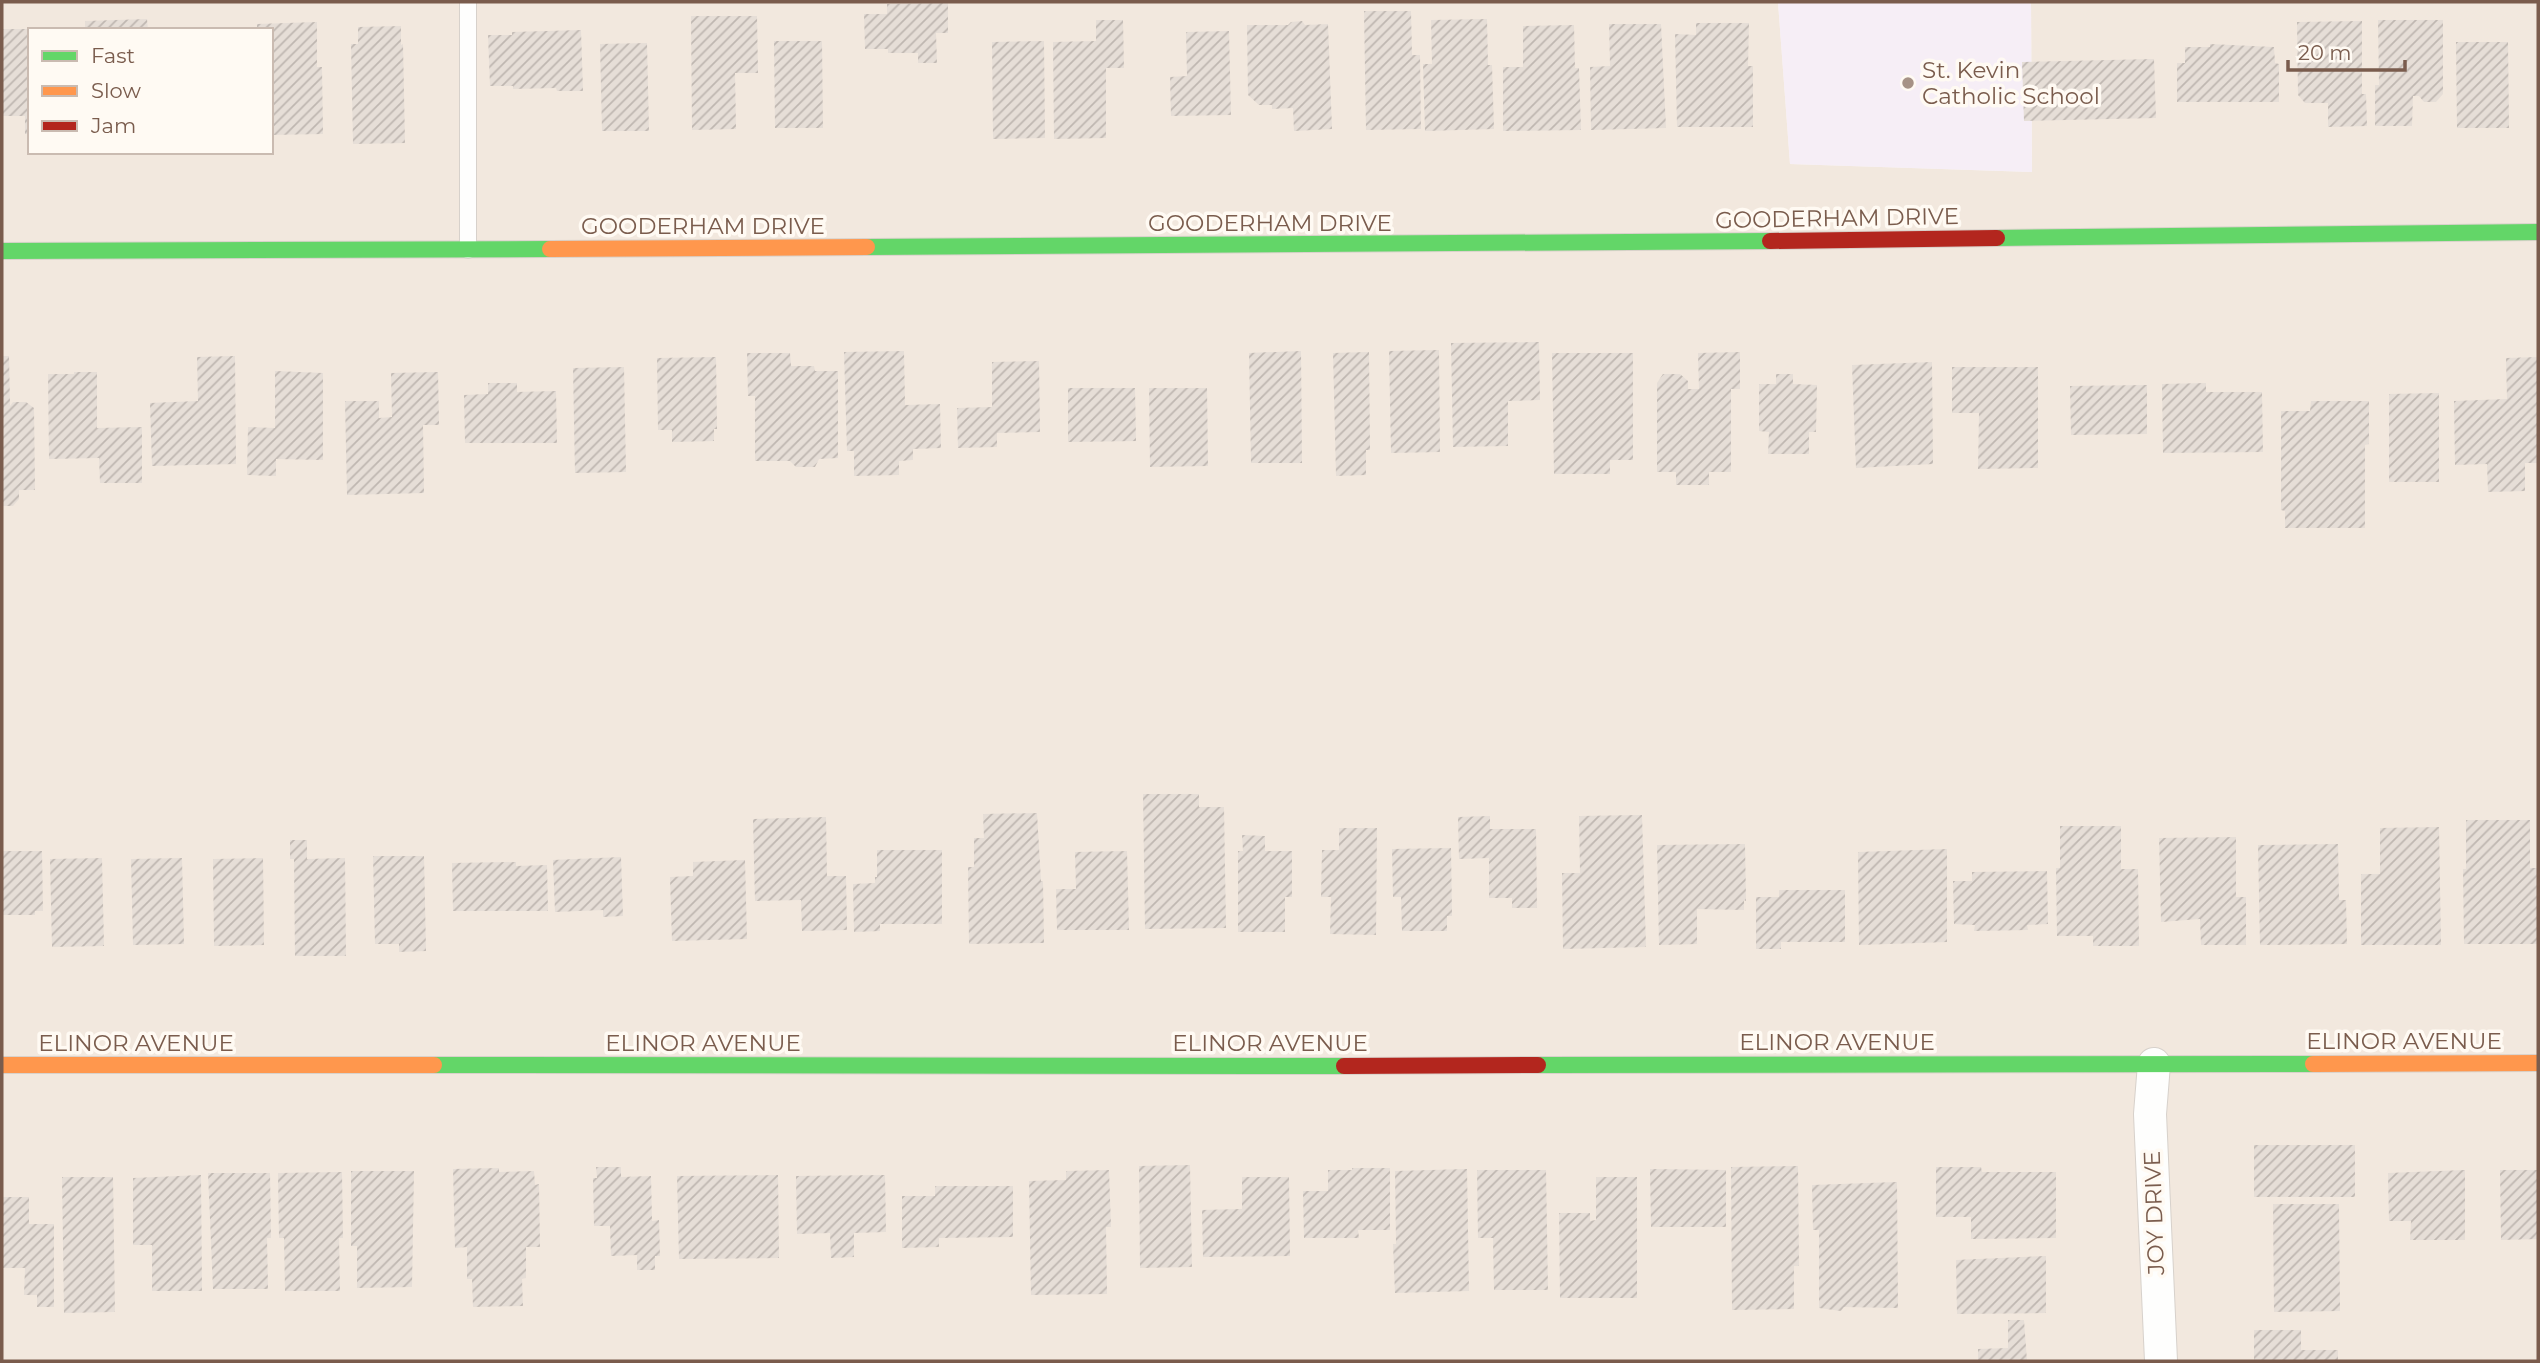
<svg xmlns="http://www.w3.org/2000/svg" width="2540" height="1363" font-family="Montserrat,sans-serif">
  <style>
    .residential { fill: #f2e8de; fill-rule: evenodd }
    .education { fill: #f6eef6 }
    .building { fill: url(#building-hatch) }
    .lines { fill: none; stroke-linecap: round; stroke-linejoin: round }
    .lane-casing { stroke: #d7d1cb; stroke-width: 18 }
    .street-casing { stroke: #d7d1cb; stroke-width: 34 }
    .fast-casing { stroke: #d9d2cb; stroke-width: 18 }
    .slow-casing { stroke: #d9d2cb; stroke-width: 18 }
    .jam-casing { stroke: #d9d2cb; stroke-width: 18 }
    .lane { stroke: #fefefd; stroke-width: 16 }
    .street { stroke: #fefefd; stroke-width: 32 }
    .fast { stroke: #63d668; stroke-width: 16 }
    .slow { stroke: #ff974d; stroke-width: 16 }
    .jam { stroke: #b3261e; stroke-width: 16 }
    .poi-dot { fill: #a69286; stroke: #fffaf3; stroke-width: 2.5 }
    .labels { text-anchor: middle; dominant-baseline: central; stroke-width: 7; stroke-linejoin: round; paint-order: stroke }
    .poi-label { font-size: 23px; fill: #7a5c4d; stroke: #fffaf3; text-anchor: start }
    .street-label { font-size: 23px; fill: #7a5c4d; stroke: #fffaf3 }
  </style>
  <defs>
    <pattern id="building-hatch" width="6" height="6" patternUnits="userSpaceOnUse" patternTransform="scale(1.75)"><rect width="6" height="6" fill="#e6ded7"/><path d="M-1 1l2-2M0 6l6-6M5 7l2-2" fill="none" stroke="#bfb7b1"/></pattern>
  </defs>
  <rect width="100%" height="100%" fill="#f9f5f0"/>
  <path class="residential" d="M2,2H1778L1790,164L2032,172L2031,2H2538V1361H2ZM30,30H271V152H30Z"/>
  <path class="education" d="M1778,2H2031L2032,172L1790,164Z"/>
  <path class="building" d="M948,3V33H936L937,63H918V53H888V49H865L864,14H887V4Z
    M1364,11H1411L1412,55H1420L1421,129L1366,130Z
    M691,16H757L758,73H735L736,129L692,130Z
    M147,19L148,30H85V21Z
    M1487,19L1488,65H1492L1494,129L1425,131L1423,64H1432L1431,20Z
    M1096,20H1123L1124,68H1106V138L1054,139L1053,42L1096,41Z
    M2378,20H2443V94L2436,102H2424L2419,96H2413L2412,126H2375V85H2379Z
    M1302,21L1305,25L1328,24L1332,129L1294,131L1293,108L1272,109V105H1259L1248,95L1247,25H1288L1291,22Z
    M2362,21V94H2366L2367,126L2328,127V103H2305L2298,95L2297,22Z
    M317,22V67H322L323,134L271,135V30H257V24Z
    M1696,23H1749L1748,66H1753V127H1677L1675,34L1696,35Z
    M1609,24H1661L1666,128L1591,130L1590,67L1610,66Z
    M1574,25L1575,68H1579L1581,130L1503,131V67H1523V26Z
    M401,26V45L403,44L405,143L353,144L351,44H358V27Z
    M2,29H30V134H25V116H2Z
    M581,30L583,91H557L556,88L513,89V86H490L488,35H512V32Z
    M1229,31L1231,115L1171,116L1170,77L1187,76L1186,32Z
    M774,41H822L823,128H775Z
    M1044,41L1045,138L993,139L992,42Z
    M2456,42H2508L2509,128H2457Z
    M647,43L649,131H602L600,44Z
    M2210,44L2274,47L2275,63L2279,64V102H2177V63H2185V47H2210Z
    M2154,59L2156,118L2024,121L2022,62Z
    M1539,342L1540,400L1508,401V446L1453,447L1451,343Z
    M1439,350L1440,452L1391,453L1389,351Z
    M904,351L905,405L940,404L941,448L913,449V460L899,461V475L854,476V451H847L844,352Z
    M1301,351L1302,463H1251L1249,353Z
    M1369,352L1370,450H1366V475L1336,476L1333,353Z
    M1740,352V389H1731V472H1709V485H1676V472H1657V383L1663,374H1680L1688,381V389H1699L1698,353Z
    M747,353H790L791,366H814L815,371H838V458L819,459L815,467H796L790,461H755V396H748Z
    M1552,353H1633V460H1610V474H1554Z
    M2,356H9L10,406L13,402H26L34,408L35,490H19V499L13,506H2Z
    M235,356L236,464L152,466L150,403L198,401L197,357Z
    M716,357L717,429H714V441L672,442V430H658L657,358Z
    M2538,357V463H2525V491L2488,492L2487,464L2455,465L2454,401L2507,399L2506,358Z
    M1039,361L1040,432L997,433V447L958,448L957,408L992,407V362Z
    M1932,362L1933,464L1856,468L1852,365Z
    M624,367L626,472L575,473L573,368Z
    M1952,367H2038V468L1978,469L1979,413H1952Z
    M275,371L323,373V460L276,459V476L247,475L248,427L275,428Z
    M74,372H97V428L142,427V483H100L99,458L49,459L48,374H74Z
    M438,372L439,425H423L424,493L347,495L345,401H379V418L392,417L391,373Z
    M1776,374H1793V384L1817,385L1816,432H1809V454H1768L1769,432L1759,431V384H1776Z
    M488,383H517V392L556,391L557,443H465L464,395L488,394Z
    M2206,383V392H2262L2263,452L2163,453L2162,384Z
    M2147,385V434L2071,435L2070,386Z
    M1068,388H1135L1136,441L1068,442Z
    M1149,388H1207L1208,466L1150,467Z
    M2439,393V482H2389V394Z
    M2311,401H2369V444L2365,445V528H2285V511L2281,510V411H2310Z
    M1143,794H1199V807H1224L1226,928L1145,929Z
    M1037,813L1041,881H1043L1044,943L969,944L968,867H974V838H984L983,814Z
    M1642,815L1646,947L1563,949L1562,873H1580L1579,816Z
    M1490,816V829H1536L1537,908H1512V898H1489V858L1459,859L1458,817Z
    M826,817L827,876H846L847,930L802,931L801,900L755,901L753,819Z
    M2466,820H2530V868H2538V944H2464L2463,869H2466Z
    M2060,826H2121V869H2138L2139,946H2093V936H2057L2056,868H2060Z
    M2439,827L2441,945H2361V874H2380V828Z
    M1339,828H1377L1376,935L1330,934L1331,897H1321L1322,850H1339Z
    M1242,835L1265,836V851H1292V897H1285V932H1238V851H1243Z
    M2236,837V897H2246V945H2201L2200,919L2161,922L2159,838Z
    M290,840H307V859L345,858L346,956H295L294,859H290Z
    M1745,844L1746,901L1744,900V910L1697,909V944L1659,945L1657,845Z
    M2338,844L2339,900H2346L2347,944L2260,945L2258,845Z
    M1451,848L1452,916H1447V931H1402L1401,897H1393L1392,849Z
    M1947,849V942L1859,945L1858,852Z
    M877,850H942V924H880V931L854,932L853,884L875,883V877H877Z
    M2,851H42L43,911H35V915H2Z
    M1127,851L1129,930H1057L1056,889H1076L1075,852Z
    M373,856H424L426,951L399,952V944H375Z
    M621,857L623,916L603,917V910L555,912L553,860Z
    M102,858L104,946L52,947L50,859Z
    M182,858L184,944L133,945L131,859Z
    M263,858L264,945L214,946L213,859Z
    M745,860L747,939L672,941L670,877L693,876V862Z
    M516,862V866L547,865L548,911H453L452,863Z
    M2047,871L2048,924L2027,925L2028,930L1974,931L1975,925L1954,924L1953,881H1972V872Z
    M1779,890H1845V942H1781V949H1756V897H1779Z
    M2254,1145H2355V1197H2254Z
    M1190,1165L1192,1267L1140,1268L1139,1166Z
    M1798,1166L1799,1266H1794V1309L1732,1310L1731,1167Z
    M596,1167H621V1177L651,1176L652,1221L659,1220L660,1256H655V1270H637V1255L611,1256L610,1226H594L593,1178H597Z
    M1936,1167H1981L1982,1172H2056V1238L1971,1239V1217H1936Z
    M499,1168V1172L534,1171L535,1185L539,1184L540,1247H526V1278L522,1279L523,1306L473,1307L472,1279H467V1247L455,1248L453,1169Z
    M1352,1168H1390V1230H1358L1359,1238H1304L1303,1191H1328V1170H1352Z
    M1467,1169L1469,1291L1395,1293L1393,1244H1396L1395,1171Z
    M1650,1169L1726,1170V1227H1651Z
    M1109,1170L1111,1227H1106L1107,1294L1031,1295L1029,1181L1066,1180V1171Z
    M1477,1170H1546L1548,1290H1494L1493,1238H1478Z
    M2465,1170V1240H2410L2411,1221H2389L2388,1173Z
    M2500,1170H2538V1239L2501,1240Z
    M351,1171H414L412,1287L357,1288V1246H351Z
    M342,1172L343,1238H339L340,1291H285L284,1238H279L278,1173Z
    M208,1173H270L271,1238H267L268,1289H213Z
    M201,1175L202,1291H152V1245H133V1178Z
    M778,1175L779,1258L679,1259L677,1176Z
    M885,1175L886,1232L854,1233V1257L831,1258L830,1233L797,1234L796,1176Z
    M62,1177H113L115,1312L64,1313Z
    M1242,1177H1289L1290,1256L1203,1257L1202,1210L1242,1209Z
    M1596,1177H1637V1298H1560L1559,1213H1590V1221L1596,1220Z
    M1897,1182L1898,1308L1844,1307L1841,1311L1819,1308V1230H1813L1812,1185Z
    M935,1186H1013V1237L939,1238V1247L902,1248V1196H935Z
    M2,1197H29V1224H54V1307H37V1295H24L25,1268H2Z
    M2273,1204H2339L2340,1311L2274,1312Z
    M2046,1256V1313L1957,1314L1956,1260Z
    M2008,1320H2024L2027,1361H1978V1349L2008,1348Z
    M2254,1330H2301V1350H2338V1361H2254Z"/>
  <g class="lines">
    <g class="lane-casing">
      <path id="lane" d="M468,2V250"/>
    </g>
    <g class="street-casing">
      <path id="street" d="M2154,1064L2150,1114L2161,1361"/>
    </g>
    <g class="fast-casing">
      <path id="fast" d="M1997,238L2538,232
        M867,247L1770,241
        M2,251L550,249
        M434,1065L1344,1066
        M1538,1065L2313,1064"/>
    </g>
    <g class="slow-casing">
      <path id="slow" d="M550,249L867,247
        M2313,1064L2538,1063
        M2,1065H434"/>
    </g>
    <g class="jam-casing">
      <path id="jam" d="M1770,241L1997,238
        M1344,1066L1538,1065"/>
    </g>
    <use href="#lane" class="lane"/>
    <use href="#street" class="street"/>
    <use href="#fast" class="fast"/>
    <use href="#slow" class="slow"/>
    <use href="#jam" class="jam"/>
  </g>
  <circle class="poi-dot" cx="1908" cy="83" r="7"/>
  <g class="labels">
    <g class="poi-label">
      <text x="1922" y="70">St. Kevin<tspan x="1922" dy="26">Catholic School</tspan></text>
    </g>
    <g class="street-label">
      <text transform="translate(1837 218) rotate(-1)">GOODERHAM DRIVE</text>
      <text x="1270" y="223">GOODERHAM DRIVE</text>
      <text x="703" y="226">GOODERHAM DRIVE</text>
      <text x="2404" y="1041">ELINOR AVENUE</text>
      <text x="1837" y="1042">ELINOR AVENUE</text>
      <text x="136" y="1043">ELINOR AVENUE</text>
      <text x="703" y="1043">ELINOR AVENUE</text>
      <text x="1270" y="1043">ELINOR AVENUE</text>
      <text transform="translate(2154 1213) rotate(-92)">JOY DRIVE</text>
    </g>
  </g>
  <rect width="2540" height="1363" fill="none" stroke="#7a5c4d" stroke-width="7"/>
  <rect x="28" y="28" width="245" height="126" fill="#fffaf3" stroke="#cabbb1" stroke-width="2"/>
  <rect x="42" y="51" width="35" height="10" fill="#63d668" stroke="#cabbb1" stroke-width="2"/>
  <text x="91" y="63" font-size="21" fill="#7a5c4d">Fast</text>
  <rect x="42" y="86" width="35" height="10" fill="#ff974d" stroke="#cabbb1" stroke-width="2"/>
  <text x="91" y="98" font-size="21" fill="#7a5c4d">Slow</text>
  <rect x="42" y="121" width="35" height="10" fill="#b3261e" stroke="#cabbb1" stroke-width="2"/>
  <text x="91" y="133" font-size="21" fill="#7a5c4d">Jam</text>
  <path d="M2288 60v10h117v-10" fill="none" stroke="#7a5c4d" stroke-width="3.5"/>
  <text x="2298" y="60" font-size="21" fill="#7a5c4d" stroke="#fffaf3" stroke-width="5" paint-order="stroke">20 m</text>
</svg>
